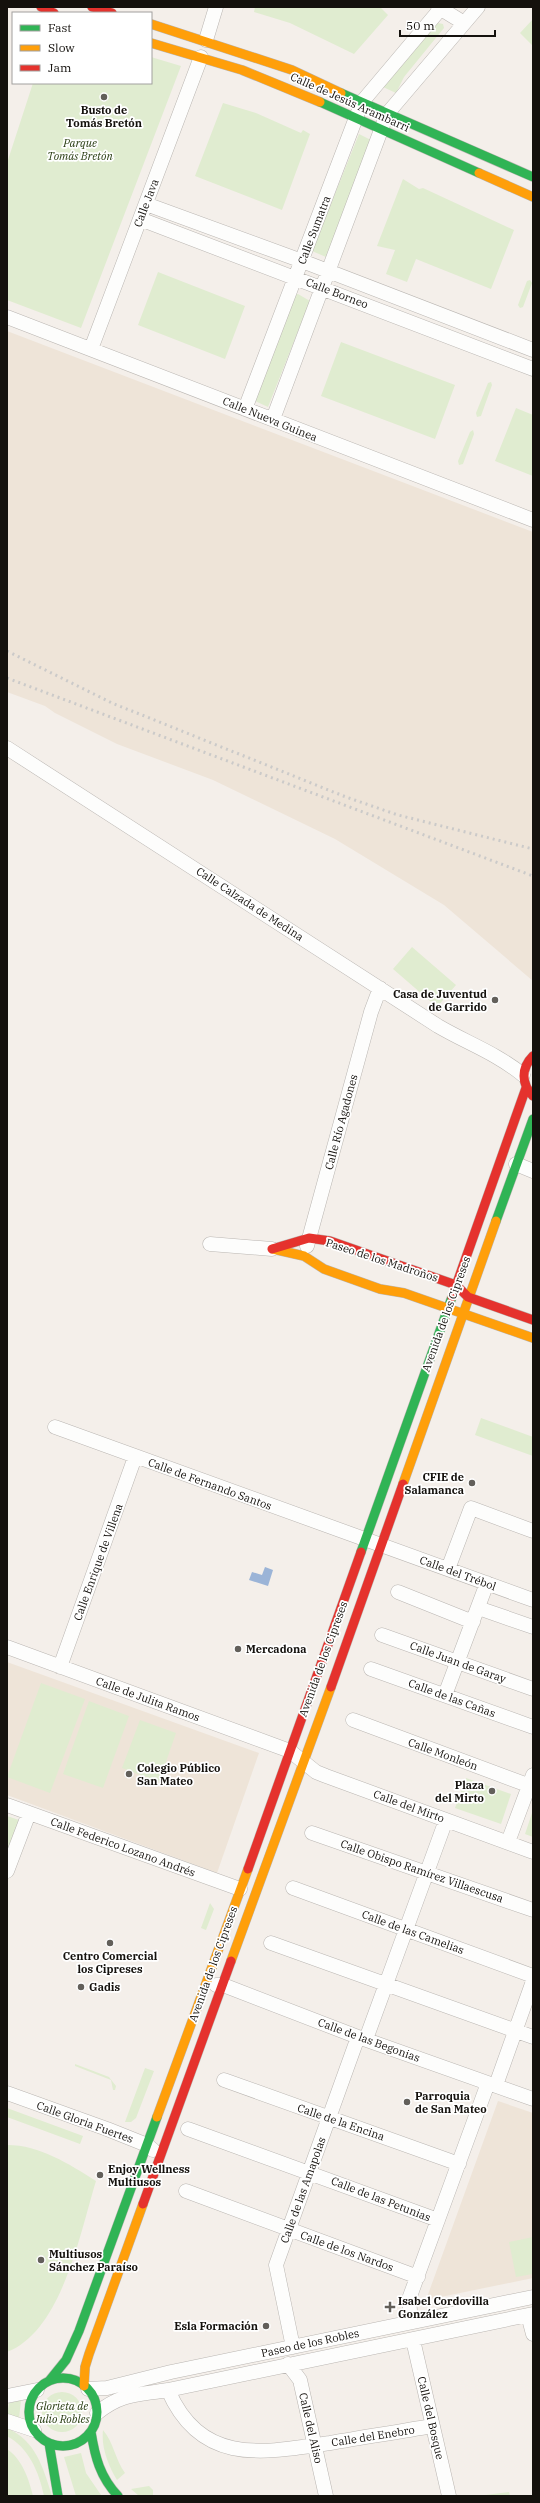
<svg xmlns="http://www.w3.org/2000/svg" width="540" height="2503" font-family="'IBM Plex Serif',serif">
  <style>
    .built { fill: #eee4d8 }
    .green { fill: #e0ecd0 }
    .water { fill: #9bb4d7 }
    .lines { fill: none; stroke-linecap: round; stroke-linejoin: round }
    .street-casing { stroke: #bab6b2; stroke-width: 15 }
    .fast-casing { stroke: #bab6b2; stroke-width: 10 }
    .slow-casing { stroke: #bab6b2; stroke-width: 10 }
    .jam-casing { stroke: #bab6b2; stroke-width: 10 }
    .street { stroke: #fdfdfc; stroke-width: 14 }
    .fast { stroke: #30b455; stroke-width: 9 }
    .slow { stroke: #ff9f0a; stroke-width: 9 }
    .jam { stroke: #e5322d; stroke-width: 9 }
    .rail { stroke: #cbcac9; stroke-width: 3; stroke-dasharray: 2 4; stroke-linecap: butt }
    .poi-dot { fill: #625f5a; stroke: #fff; stroke-width: 1.5 }
    .labels { text-anchor: middle; dominant-baseline: central; stroke-width: 3.5; stroke-linejoin: round; paint-order: stroke }
    .street-label { font-size: 11px; fill: #14110d; stroke: #fff }
    .poi-label { font-size: 11px; font-weight: bold; fill: #14110d; stroke: #fff; text-anchor: start }
    .park-label { font-size: 11px; font-style: italic; fill: #283c11; stroke: #fff }
  </style>
  <rect width="100%" height="100%" fill="#f4efea"/>
  <path class="built" d="M7,331L533,532V981L444,905L335,839L213,780L117,744L55,713L45,706L7,692Z
    M7,1662L259,1753L217,1873L7,1795Z
    M498,2101L533,2113V2278L426,2300Z"/>
  <path class="green" d="M255,7H380L388,15L354,54L290,23L254,12Z
    M533,19V46L520,33Z
    M438,23L443,24L444,28L404,77L396,93L383,87Z
    M151,57L181,66L81,328L7,300V163L33,83H151Z
    M223,103L256,113L301,133L303,130L310,134L282,210L195,176Z
    M359,134L371,140L326,257L312,251Z
    M403,179L419,189L423,188L514,230L491,289L416,259L407,282L386,274L395,250L377,246Z
    M158,272L245,306L225,359L138,325Z
    M530,280L532,283L523,307L520,308L518,305L527,281Z
    M298,294L310,301L268,407L255,401L295,295Z
    M341,342L455,385L435,439L321,396Z
    M491,382L492,385L481,416L477,417L476,413L488,383Z
    M516,408L533,415V476L495,461Z
    M473,430L474,434L463,464L459,465L458,461L470,432Z
    M412,947L456,985L437,1007L393,969Z
    M481,1418L533,1437V1456L475,1435Z
    M41,1683L85,1699L50,1793L7,1777Z
    M89,1701L129,1716L103,1788L63,1774Z
    M140,1720L176,1733L159,1782L122,1768Z
    M466,1778L511,1794L501,1824L455,1808Z
    M533,1810V1837L525,1834Z
    M7,1816L19,1820L7,1852Z
    M210,1903L214,1909L206,1930L201,1928Z
    M75,2064L109,2077L116,2086L115,2090H113L111,2080L75,2066Z
    M145,2068L154,2071L136,2118L131,2122H125Z
    M7,2108L83,2136L80,2144L7,2117Z
    M7,2145C40,2145 69,2164 96,2181C80,2233 62,2331 7,2352Z
    M533,2237V2274L516,2277L509,2242Z
    M42 2412a20 20 0 1 1 40 0a20 20 0 1 1-40 0Z
    M21,2400L19,2419L7,2415L9,2403Z
    M7,2428C36,2441 43,2467 52,2496H44C39,2472 29,2448 7,2436Z
    M103,2430C114,2443 115,2459 125,2473L117,2480C108,2465 101,2447 103,2430Z
    M7,2449C22,2459 29,2479 33,2496H7Z
    M81,2453L86,2473L101,2495L76,2496L64,2457Z
    M149,2486L153,2490V2496H139L131,2489Z
    M509,2492L510,2496L485,2495Z"/>
  <path class="water" d="M265,1567L273,1570L268,1586L249,1580L252,1572L262,1575Z"/>
  <g class="lines">
    <g class="street-casing">
      <path id="street" d="M438,7L464,23
        M206,40L216,7
        M146,204L302,261L533,350
        M140,219L533,369
        M7,317L533,520
        M91,349L201,57
        M245,409L362,102L442,7
        M273,419L387,114L478,7
        M7,748L438,1026C467,1043 496,1053 523,1075
        M516,1164L533,1171
        M210,1244L272,1249
        M307,1246L371,1012L380,988
        M55,1427L533,1600
        M448,1569L471,1508L533,1531
        M398,1592L473,1622
        M484,1610L533,1627
        M382,1635L533,1689
        M7,1647L290,1751L316,1772L326,1776L533,1852
        M60,1667L135,1457
        M371,1669L533,1727
        M445,1695L487,1583
        M353,1720L533,1787
        M7,1805L240,1889
        M312,1833L533,1910
        M508,1842L533,1775
        M7,1871L29,1813
        M293,1888L533,1976
        M271,1943L533,2037
        M216,1985H223L358,2037L533,2099
        M366,2039L446,1820
        M224,2080L459,2164
        M496,2085L533,1981
        M7,2093L107,2129L147,2145L153,2150
        M188,2129L438,2220
        M186,2191L418,2277
        M528,2315L533,2334
        M411,2322L409,2299L488,2083
        M413,2340L449,2496
        M293,2347L276,2265L358,2037
        M288,2364L300,2380L326,2496
        M88,2389L107,2388L171,2372L533,2297
        M168,2390C201,2466 263,2453 330,2443C364,2437 398,2432 432,2426
        M7,2396L37,2390
        M97,2413C122,2393 138,2395 168,2390L533,2314
        M7,2421L34,2430"/>
    </g>
    <g class="fast-casing">
      <path id="fast" d="M341,93L533,177
        M320,102L479,173
        M496,1221L533,1119
        M361,1552L452,1297
        M29 2412a34 34 0 1 1 68 0a34 34 0 1 1-68 0Z
        M49,2381L66,2360L79,2331L157,2117
        M91,2432C95,2457 100,2477 118,2496
        M49,2443L58,2496"/>
    </g>
    <g class="slow-casing">
      <path id="slow" d="M151,24L292,70L341,93
        M151,43L242,70L320,102
        M479,173L533,197
        M273,1249L304,1256L324,1269L380,1289L404,1293L533,1338
        M403,1484L496,1221
        M231,1961L331,1687
        M157,2117L248,1869
        M84,2386L85,2367L89,2354L143,2204"/>
    </g>
    <g class="jam-casing">
      <path id="jam" d="M41,7L54,13
        M92,7L112,13
        M533,1056C521,1068 521,1084 533,1096
        M272,1249L309,1238L330,1241L456,1285L468,1297L533,1320
        M452,1297L526,1088
        M331,1687L403,1484
        M248,1869L361,1552
        M143,2204L231,1961"/>
    </g>
    <use href="#street" class="street"/>
    <use href="#fast" class="fast"/>
    <use href="#slow" class="slow"/>
    <use href="#jam" class="jam"/>
    <path class="rail" d="M7,651L112,703L346,797L398,815L533,849
      M7,678L533,876"/>
  </g>
  <g class="poi-dot">
    <circle cx="104" cy="97" r="4"/>
    <circle cx="495" cy="1000" r="4"/>
    <circle cx="472" cy="1483" r="4"/>
    <circle cx="238" cy="1649" r="4"/>
    <circle cx="129" cy="1774" r="4"/>
    <circle cx="492" cy="1791" r="4"/>
    <circle cx="110" cy="1943" r="4"/>
    <circle cx="81" cy="1987" r="4"/>
    <circle cx="407" cy="2102" r="4"/>
    <circle cx="100" cy="2175" r="4"/>
    <circle cx="41" cy="2260" r="4"/>
    <path d="M388 2301h4v4h4v4h-4v4h-4v-4h-4v-4h4z"/>
    <circle cx="266" cy="2326" r="4"/>
  </g>
  <g class="labels">
    <g class="street-label">
      <text transform="translate(350 102) rotate(24)">Calle de Jesús Arambarri</text>
      <text transform="translate(146 203) rotate(-69)">Calle Java</text>
      <text transform="translate(314 230) rotate(-69)">Calle Sumatra</text>
      <text transform="translate(337 293) rotate(21)">Calle Borneo</text>
      <text transform="translate(270 419) rotate(22)">Calle Nueva Guinea</text>
      <text transform="translate(250 904) rotate(33)">Calle Calzada de Medina</text>
      <text transform="translate(341 1122) rotate(-75)">Calle Río Agadones</text>
      <text transform="translate(382 1260) rotate(18)">Paseo de los Madroños</text>
      <text transform="translate(446 1314) rotate(-70)">Avenida de los Cipreses</text>
      <text transform="translate(210 1484) rotate(20)">Calle de Fernando Santos</text>
      <text transform="translate(98 1562) rotate(-70)">Calle Enrique de Villena</text>
      <text transform="translate(458 1573) rotate(20)">Calle del Trébol</text>
      <text transform="translate(323 1659) rotate(-70)">Avenida de los Cipreses</text>
      <text transform="translate(458 1662) rotate(20)">Calle Juan de Garay</text>
      <text transform="translate(452 1698) rotate(20)">Calle de las Cañas</text>
      <text transform="translate(148 1699) rotate(20)">Calle de Julita Ramos</text>
      <text transform="translate(443 1754) rotate(20)">Calle Monleón</text>
      <text transform="translate(409 1806) rotate(20)">Calle del Mirto</text>
      <text transform="translate(123 1847) rotate(20)">Calle Federico Lozano Andrés</text>
      <text transform="translate(422 1871) rotate(19)">Calle Obispo Ramírez Villaescusa</text>
      <text transform="translate(413 1932) rotate(20)">Calle de las Camelias</text>
      <text transform="translate(213 1964) rotate(-70)">Avenida de los Cipreses</text>
      <text transform="translate(369 2040) rotate(20)">Calle de las Begonias</text>
      <text transform="translate(85 2122) rotate(20)">Calle Gloria Fuertes</text>
      <text transform="translate(341 2122) rotate(19)">Calle de la Encina</text>
      <text transform="translate(303 2190) rotate(-70)">Calle de las Amapolas</text>
      <text transform="translate(381 2199) rotate(21)">Calle de las Petunias</text>
      <text transform="translate(347 2251) rotate(20)">Calle de los Nardos</text>
      <text transform="translate(310 2343) rotate(-12)">Paseo de los Robles</text>
      <text transform="translate(431 2418) rotate(77)">Calle del Bosque</text>
      <text transform="translate(311 2428) rotate(77)">Calle del Aliso</text>
      <text transform="translate(373 2436) rotate(-9)">Calle del Enebro</text>
    </g>
    <g class="poi-label">
      <text x="104" y="110" text-anchor="middle">Busto de<tspan x="104" dy="13">Tomás Bretón</tspan></text>
      <text x="487" y="994" text-anchor="end">Casa de Juventud<tspan x="487" dy="13">de Garrido</tspan></text>
      <text x="464" y="1477" text-anchor="end">CFIE de<tspan x="464" dy="13">Salamanca</tspan></text>
      <text x="246" y="1649">Mercadona</text>
      <text x="137" y="1768">Colegio Público<tspan x="137" dy="13">San Mateo</tspan></text>
      <text x="484" y="1785" text-anchor="end">Plaza<tspan x="484" dy="13">del Mirto</tspan></text>
      <text x="110" y="1956" text-anchor="middle">Centro Comercial<tspan x="110" dy="13">los Cipreses</tspan></text>
      <text x="89" y="1987">Gadis</text>
      <text x="415" y="2096">Parroquia<tspan x="415" dy="13">de San Mateo</tspan></text>
      <text x="108" y="2169">Enjoy Wellness<tspan x="108" dy="13">Multiusos</tspan></text>
      <text x="49" y="2254">Multiusos<tspan x="49" dy="13">Sánchez Paraíso</tspan></text>
      <text x="398" y="2301">Isabel Cordovilla<tspan x="398" dy="13">González</tspan></text>
      <text x="258" y="2326" text-anchor="end">Esla Formación</text>
    </g>
    <g class="park-label">
      <text x="80" y="143">Parque<tspan x="80" dy="13">Tomás Bretón</tspan></text>
      <text x="62" y="2406">Glorieta de<tspan x="62" dy="13">Julio Robles</tspan></text>
    </g>
  </g>
  <rect width="540" height="2503" fill="none" stroke="#14110d" stroke-width="16"/>
  <rect x="12" y="12" width="140" height="72" fill="#ffffff" stroke="#a1a09e"/>
  <rect x="20" y="25" width="20" height="6" fill="#30b455" stroke="#a1a09e"/>
  <text x="48" y="32" font-size="12" fill="#14110d">Fast</text>
  <rect x="20" y="45" width="20" height="6" fill="#ff9f0a" stroke="#a1a09e"/>
  <text x="48" y="52" font-size="12" fill="#14110d">Slow</text>
  <rect x="20" y="65" width="20" height="6" fill="#e5322d" stroke="#a1a09e"/>
  <text x="48" y="72" font-size="12" fill="#14110d">Jam</text>
  <path d="M400 30v6h95v-6" fill="none" stroke="#14110d" stroke-width="2"/>
  <text x="406" y="30" font-size="12" fill="#14110d" stroke="#ffffff" stroke-width="3" paint-order="stroke">50 m</text>
</svg>
